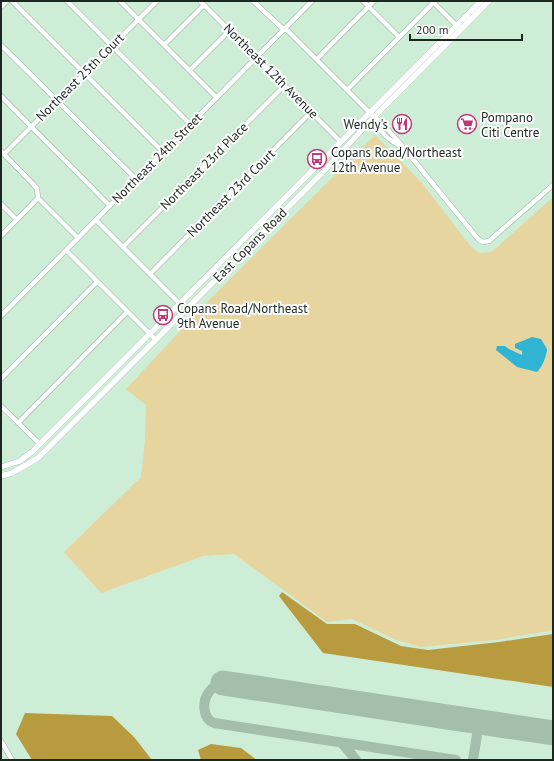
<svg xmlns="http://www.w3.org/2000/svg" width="554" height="761" font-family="'PT Sans',sans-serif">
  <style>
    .green { fill: #e7d59f }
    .forest { fill: #b89b3e }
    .water { fill: #31b4d3 }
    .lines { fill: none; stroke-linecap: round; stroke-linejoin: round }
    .taxiway { stroke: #a4beac; stroke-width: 10 }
    .runway { stroke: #a4beac; stroke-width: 25 }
    .minor-casing { stroke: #95b39e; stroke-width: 5.5 }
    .major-casing { stroke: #95b39e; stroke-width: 6 }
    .minor { stroke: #fff; stroke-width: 4.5 }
    .major { stroke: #fff; stroke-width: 5.5 }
    .labels { text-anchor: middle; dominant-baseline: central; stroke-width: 4; stroke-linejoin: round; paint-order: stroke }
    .street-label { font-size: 13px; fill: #1c2720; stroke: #fff }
    .poi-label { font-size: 13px; fill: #1c2720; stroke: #fff; text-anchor: start }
  </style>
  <rect width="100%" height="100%" fill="#ceedd7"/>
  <path class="green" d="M375,135L422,183L471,247L480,253L491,252L495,249L553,197V630L496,640L421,647L396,640L352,619L327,622L234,554L203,556L101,593L64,552L141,477L145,441L146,405L126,389L207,302Z"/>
  <path class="forest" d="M282,592L327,624H355L401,646L428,650L499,642L553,634V687L323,653L279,596Z
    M25,713L112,716L134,737L152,760H32L16,734Z
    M211,744L241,748L257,760H201L198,750Z"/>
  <path class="water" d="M532,337L541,339L547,349C547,355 542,368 537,372L517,367L496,350L497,346H505L509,349L522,355V351L515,348V344Z"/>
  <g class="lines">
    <path class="taxiway" d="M223,683C218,685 212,687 209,692C202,701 202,718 214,723L456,760
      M342,743L356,760
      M473,760L479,722"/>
    <path class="runway" d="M223,683L553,733"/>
    <g class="minor-casing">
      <path id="minor" d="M12,1L163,152
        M67,1L190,124
        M120,1L217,98
        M200,1L341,142
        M253,1L281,27L288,31L374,117L380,121L399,142L478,239L483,242L489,241L553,185
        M363,1L399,37
        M434,3L456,25
        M1,7L7,1
        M1,45L136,179
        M164,45L204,5
        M317,59L374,1
        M190,70L230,30
        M347,90L435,1
        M1,96L110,206
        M374,117C377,130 390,142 403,147
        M1,151L33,184L37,189L38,198L78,238
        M4,154L157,1
        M1,204L17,220
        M96,220L179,303
        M1,236L38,198
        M123,247L285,85
        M66,250L156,340
        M150,274L311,112
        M1,316L312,1
        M1,379L97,282
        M1,406L40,444
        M18,423L127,312
        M1,741L12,760"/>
    </g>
    <g class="major-casing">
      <path id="major" d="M1,467L20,461L33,451L481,1
        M1,476L12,473L38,458L322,173L374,117L489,1"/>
    </g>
    <use href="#minor" class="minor"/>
    <use href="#major" class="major"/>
  </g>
  <defs>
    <g id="restaurant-ring" transform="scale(1)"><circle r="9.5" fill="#fff" stroke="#c13974" stroke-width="1.5"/><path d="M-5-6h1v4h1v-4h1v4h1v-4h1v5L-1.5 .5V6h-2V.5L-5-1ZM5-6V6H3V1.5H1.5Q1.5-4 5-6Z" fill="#c13974"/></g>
    <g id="supermarket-ring" transform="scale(1)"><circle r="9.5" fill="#fff" stroke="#c13974" stroke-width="1.5"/><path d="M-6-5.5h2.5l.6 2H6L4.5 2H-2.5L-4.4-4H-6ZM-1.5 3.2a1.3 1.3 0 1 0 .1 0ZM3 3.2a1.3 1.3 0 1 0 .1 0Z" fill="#c13974"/></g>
    <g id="bus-ring" transform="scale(1)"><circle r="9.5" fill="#fff" stroke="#c13974" stroke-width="1.5"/><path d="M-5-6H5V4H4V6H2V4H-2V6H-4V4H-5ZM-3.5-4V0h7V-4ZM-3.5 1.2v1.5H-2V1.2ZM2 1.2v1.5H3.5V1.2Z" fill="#c13974"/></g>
  </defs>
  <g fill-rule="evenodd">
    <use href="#restaurant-ring" x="402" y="124"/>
    <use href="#supermarket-ring" x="467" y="124"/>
    <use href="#bus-ring" x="317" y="159"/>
    <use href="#bus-ring" x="163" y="315"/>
  </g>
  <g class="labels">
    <g class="street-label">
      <text transform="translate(271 71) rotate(45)">Northeast 12th Avenue</text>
      <text transform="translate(80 77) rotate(-45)">Northeast 25th Court</text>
      <text transform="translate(157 158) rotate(-45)">Northeast 24th Street</text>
      <text transform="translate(204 166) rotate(-45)">Northeast 23rd Place</text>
      <text transform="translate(231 193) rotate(-45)">Northeast 23rd Court</text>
      <text transform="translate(250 245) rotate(-45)">East Copans Road</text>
    </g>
    <g class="poi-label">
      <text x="481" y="117">Pompano<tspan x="481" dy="15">Citi Centre</tspan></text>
      <text x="388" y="124" text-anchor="end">Wendy's</text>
      <text x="331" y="152">Copans Road/Northeast<tspan x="331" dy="15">12th Avenue</tspan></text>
      <text x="177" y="308">Copans Road/Northeast<tspan x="177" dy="15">9th Avenue</tspan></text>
    </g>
  </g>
  <rect width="554" height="761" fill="none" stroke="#1c2720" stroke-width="4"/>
  <path d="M410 34v6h112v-6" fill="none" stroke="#1c2720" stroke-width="2"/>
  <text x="416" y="34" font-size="12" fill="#1c2720" stroke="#ffffff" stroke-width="3" paint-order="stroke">200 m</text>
</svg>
